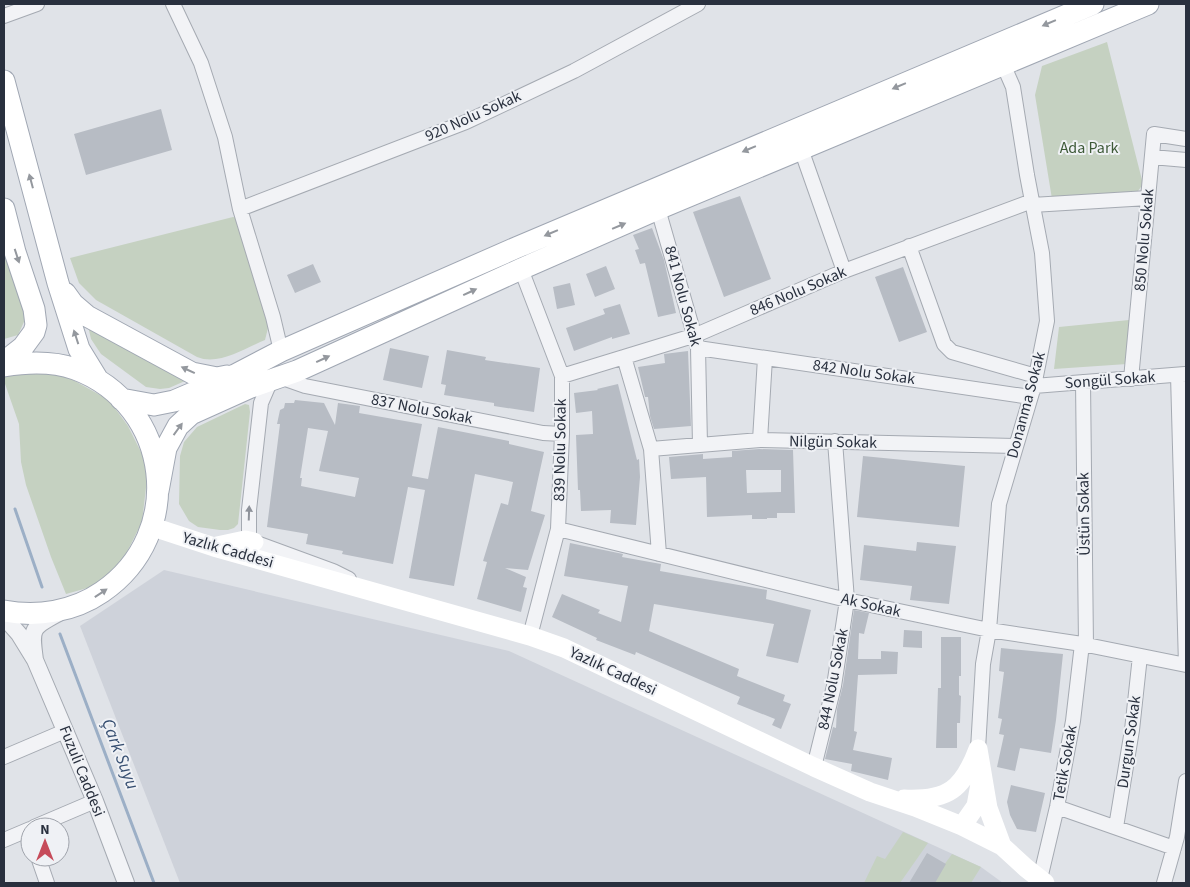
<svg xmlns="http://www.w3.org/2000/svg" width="1190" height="887" font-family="'Source Sans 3',sans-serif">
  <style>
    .built { fill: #ced2da }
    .green { fill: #c5d1c1 }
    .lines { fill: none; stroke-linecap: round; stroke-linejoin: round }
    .stream { stroke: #9cafc6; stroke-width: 3 }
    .building { fill: #b7bcc4; fill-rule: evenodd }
    .minor-casing { stroke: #a5aab2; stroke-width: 16 }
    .tertiary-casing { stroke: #a5aab2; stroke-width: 18 }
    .primary-casing { stroke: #a0a7b3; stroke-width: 23 }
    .minor { stroke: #f2f3f6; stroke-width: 14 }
    .tertiary { stroke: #f2f3f6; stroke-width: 16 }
    .secondary { stroke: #fff; stroke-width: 19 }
    .primary { stroke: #fff; stroke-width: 21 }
    .oneway { fill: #94989e }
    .oneway2 { fill: #8e929a }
    .labels { text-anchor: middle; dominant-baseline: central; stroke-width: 4; stroke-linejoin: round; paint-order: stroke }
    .street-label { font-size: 16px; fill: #29303e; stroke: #eff1f5 }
    .park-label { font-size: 16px; fill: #3d5937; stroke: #eff1f5 }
    .water-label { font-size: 18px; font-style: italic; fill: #364e70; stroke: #eff1f5 }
  </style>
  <rect width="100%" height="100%" fill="#e0e3e8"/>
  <path class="built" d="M164,570L509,651L981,867L1003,883H180L80,626Z"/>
  <path class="green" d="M1107,42L1143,184L1136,194L1052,199L1035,95L1042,66Z
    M233,217L237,218L266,314L268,328L265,340C245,348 219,366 197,357L96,300L79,283L70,258Z
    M4,226L28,313L18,335L4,339Z
    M1129,320L1127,364L1054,369L1059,327Z
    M88,326L185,381L169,388L160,389L146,387L101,354L91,339Z
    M18,371L64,375L109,400L128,426L145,460L147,479L142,522L123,560L108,576L91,587L66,594L51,557L26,485L21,462L19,424L4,381V375Z
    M245,404L249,405L250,412L238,524L234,528L228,530H220L198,527L189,521L179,504L180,456L184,442L197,427Z
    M903,832L928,843L900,883H864L877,856L885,859Z
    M952,854L981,867L971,883H931Z"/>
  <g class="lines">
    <path class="stream" d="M15,509L42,587
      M60,634L154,883"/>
  </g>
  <path class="building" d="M161,109L172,150L86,175L74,134Z
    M740,196L771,279L724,297L693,212Z
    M652,228L664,260L676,313L658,317L645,263L640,264L635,250L639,249L633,235Z
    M313,264L321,282L295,293L287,275Z
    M606,266L615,289L595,297L586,274Z
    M903,267L927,332L899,342L875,277Z
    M570,283L575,305L557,309L553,287Z
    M620,304L630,334L612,339V337L574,351L566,328L605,314L603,309Z
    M390,348L429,356L422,388L383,380Z
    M447,350L486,357L485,360L540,368L534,412L494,406V403L444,395L446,385L441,384Z
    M688,351L691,426L654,429L650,416L648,397H645L638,367L665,363L664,354Z
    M618,384L637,460L639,459L640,477L636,525L610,523L611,510L581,511L580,490H578L576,435L593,434L592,411L576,413L574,393L598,390L597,389Z
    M295,400L324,403L335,425L338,403L360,406L359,413L422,424L412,476L428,479L438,427L509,441V444L544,452L531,511L545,515L528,570L505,568L526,577L523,587L527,588L521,612L477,599L487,562L483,561L490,538L501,503L508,505L513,482L475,474L454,586L409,578L425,490L408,487L393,564L342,554L343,551L306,544L308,534L267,527L280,424H277L280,410L284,408L285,403H294ZM308,428L328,431L319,471L359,478L355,497L301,486L302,478H300Z
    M759,449L793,450L795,513H777V518H767V519H752V515L707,517L706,477L671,479L669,457L703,454V459L732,457V451ZM746,470H781V492L747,493Z
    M863,456L965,466L959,527L857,517Z
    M917,542L956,546L949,604L910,600L912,586L860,580L864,545L916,551Z
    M570,543L623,554L622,557L661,564L660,571L767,590L766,599L811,610L798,663L766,656L774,624L654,604L649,631L739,669L737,676L785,695L783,701L791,704L781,729L772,725L775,719L737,704L740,697L636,652L635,655L596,640L597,638L552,617L562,594L600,610L598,613L621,622L628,586L564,576Z
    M854,610L869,613L864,634L859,633L858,659H881V651L898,652L897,674L858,675L854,731L857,732L853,750L892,758L888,780L851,771L852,764L825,759L833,727L836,728L837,709L843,685Z
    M904,630L922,631V648L903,647Z
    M941,637H961V676H959V695L961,696L960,723H957V748H936L938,688H941Z
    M1001,648L1063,654L1056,720L1051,753L1020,748L1015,771L997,767L1004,735L999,734L1002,719L998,718L1004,672L999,671Z
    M1011,785L1045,793L1036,832L1017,829L1010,815L1007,802Z
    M927,853L946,864L935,883H909Z"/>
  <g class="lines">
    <g class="minor-casing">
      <path id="minor" d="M173,4L201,63L225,137L240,209L273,317L281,351
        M4,16L37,4
        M801,149L844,271
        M1152,157L1186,160
        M1032,205L1148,198
        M240,209L466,122L574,71L698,4
        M658,209L698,348L700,445
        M909,246L944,344L952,352L1036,376
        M521,269L562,376V434L558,529L530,636
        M698,348L1030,397
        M624,357L651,449L659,554
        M285,375L288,380L305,386L543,433L562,434
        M1178,375L1186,665
        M562,376L696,335L844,271L1032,201
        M1131,379L1154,134L1186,139
        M271,380L261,403L249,510V536L254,542L333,571L349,579
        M1083,382L1086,645
        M1034,386L1185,374
        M760,440L765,358
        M651,449L760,440L1015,446
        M558,529L847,600L989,630L1082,644L1186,665
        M978,749L983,664L989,630L999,504L1034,386L1047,321L1042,253L1027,175L1013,87L1003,64
        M4,757L65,731
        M814,767L834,686L847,600L835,441
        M1057,807L1174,848
        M34,827L95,801
        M1116,827L1132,730L1140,656
        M4,840L30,829
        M38,857L47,883
        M1040,879L1057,807L1073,721L1082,644
        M1164,883L1177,837L1186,781"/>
    </g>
    <g class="tertiary-casing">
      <path id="tertiary" d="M4,617L19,634L35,660C31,629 30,628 59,613
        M35,660L95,801L126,883"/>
    </g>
    <g class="primary-casing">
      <path id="primary" d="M4,81L58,283L79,349L98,380
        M4,209L15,252L34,309L36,325L34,332L23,347L4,362
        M65,293L73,304L87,316L192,373L217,378L227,376
        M4,366C28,362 52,361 75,369C172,405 187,534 102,592C73,612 37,617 4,611
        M121,399L154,405L174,401L235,375L281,351L518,247L1093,4
        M158,491L166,448L178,426L191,414L251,387L297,371L521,269L658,209L1148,4"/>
    </g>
    <use href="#minor" class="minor"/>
    <use href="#tertiary" class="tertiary"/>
    <path class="secondary" d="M153,527L214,547L530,636L564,648L814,767L870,792L915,807L962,826L1002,846L1026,868L1045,883
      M217,546L245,540L254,542
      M978,749L988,808L1002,846
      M904,799C948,801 963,789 978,749
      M962,826L976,806L980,784"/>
    <use href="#primary" class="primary"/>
  </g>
  <defs><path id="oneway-solid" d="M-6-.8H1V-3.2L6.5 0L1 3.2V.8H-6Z" transform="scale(1.25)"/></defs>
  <g class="oneway">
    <use href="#oneway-solid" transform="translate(1049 23) rotate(157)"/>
    <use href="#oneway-solid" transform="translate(899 86) rotate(157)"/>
    <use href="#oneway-solid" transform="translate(749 149) rotate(157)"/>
    <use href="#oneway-solid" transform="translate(31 181) rotate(-105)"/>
    <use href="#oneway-solid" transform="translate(619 226) rotate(-23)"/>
    <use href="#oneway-solid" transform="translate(551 233) rotate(157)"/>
    <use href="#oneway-solid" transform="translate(17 256) rotate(72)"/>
    <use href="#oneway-solid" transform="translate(470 292) rotate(-25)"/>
    <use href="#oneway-solid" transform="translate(76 337) rotate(-108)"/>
    <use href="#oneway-solid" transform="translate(323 359) rotate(-25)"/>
    <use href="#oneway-solid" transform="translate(188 370) rotate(-155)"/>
    <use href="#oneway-solid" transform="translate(178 429) rotate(-54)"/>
    <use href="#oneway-solid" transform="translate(101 593) rotate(-34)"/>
  </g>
  <use class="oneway2" href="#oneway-solid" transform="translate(249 513) rotate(-88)"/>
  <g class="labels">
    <g class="street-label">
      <text transform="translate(473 116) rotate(-24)">920 Nolu Sokak</text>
      <text transform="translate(1144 240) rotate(-85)">850 Nolu Sokak</text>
      <text transform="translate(798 291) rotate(-23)">846 Nolu Sokak</text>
      <text transform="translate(683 296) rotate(75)">841 Nolu Sokak</text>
      <text transform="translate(864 372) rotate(8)">842 Nolu Sokak</text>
      <text transform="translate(1110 380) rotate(-4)">Songül Sokak</text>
      <text transform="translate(1026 405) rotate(-75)">Donanma Sokak</text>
      <text transform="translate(422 409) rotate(11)">837 Nolu Sokak</text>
      <text transform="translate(833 442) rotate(1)">Nilgün Sokak</text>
      <text transform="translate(560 450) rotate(-89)">839 Nolu Sokak</text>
      <text transform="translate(1084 514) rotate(-91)">Üstün Sokak</text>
      <text transform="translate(228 550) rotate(16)">Yazlık Caddesi</text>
      <text transform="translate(871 605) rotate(13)">Ak Sokak</text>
      <text transform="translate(613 671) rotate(25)">Yazlık Caddesi</text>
      <text transform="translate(833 679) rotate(-79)">844 Nolu Sokak</text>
      <text transform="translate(1129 742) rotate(-82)">Durgun Sokak</text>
      <text transform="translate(1065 763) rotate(-80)">Tetik Sokak</text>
      <text transform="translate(82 771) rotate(68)">Fuzuli Caddesi</text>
    </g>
    <g class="park-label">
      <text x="1089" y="148">Ada Park</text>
    </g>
    <g class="water-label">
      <text transform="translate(120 754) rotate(69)">Çark Suyu</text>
    </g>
  </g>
  <rect width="1190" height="887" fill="none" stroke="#29303e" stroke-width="10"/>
  <g transform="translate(45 842)"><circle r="24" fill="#eff1f5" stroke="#a0a4ac"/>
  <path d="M0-4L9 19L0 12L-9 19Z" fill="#c64b5a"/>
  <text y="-8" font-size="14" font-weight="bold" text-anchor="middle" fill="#29303e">N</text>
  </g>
</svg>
